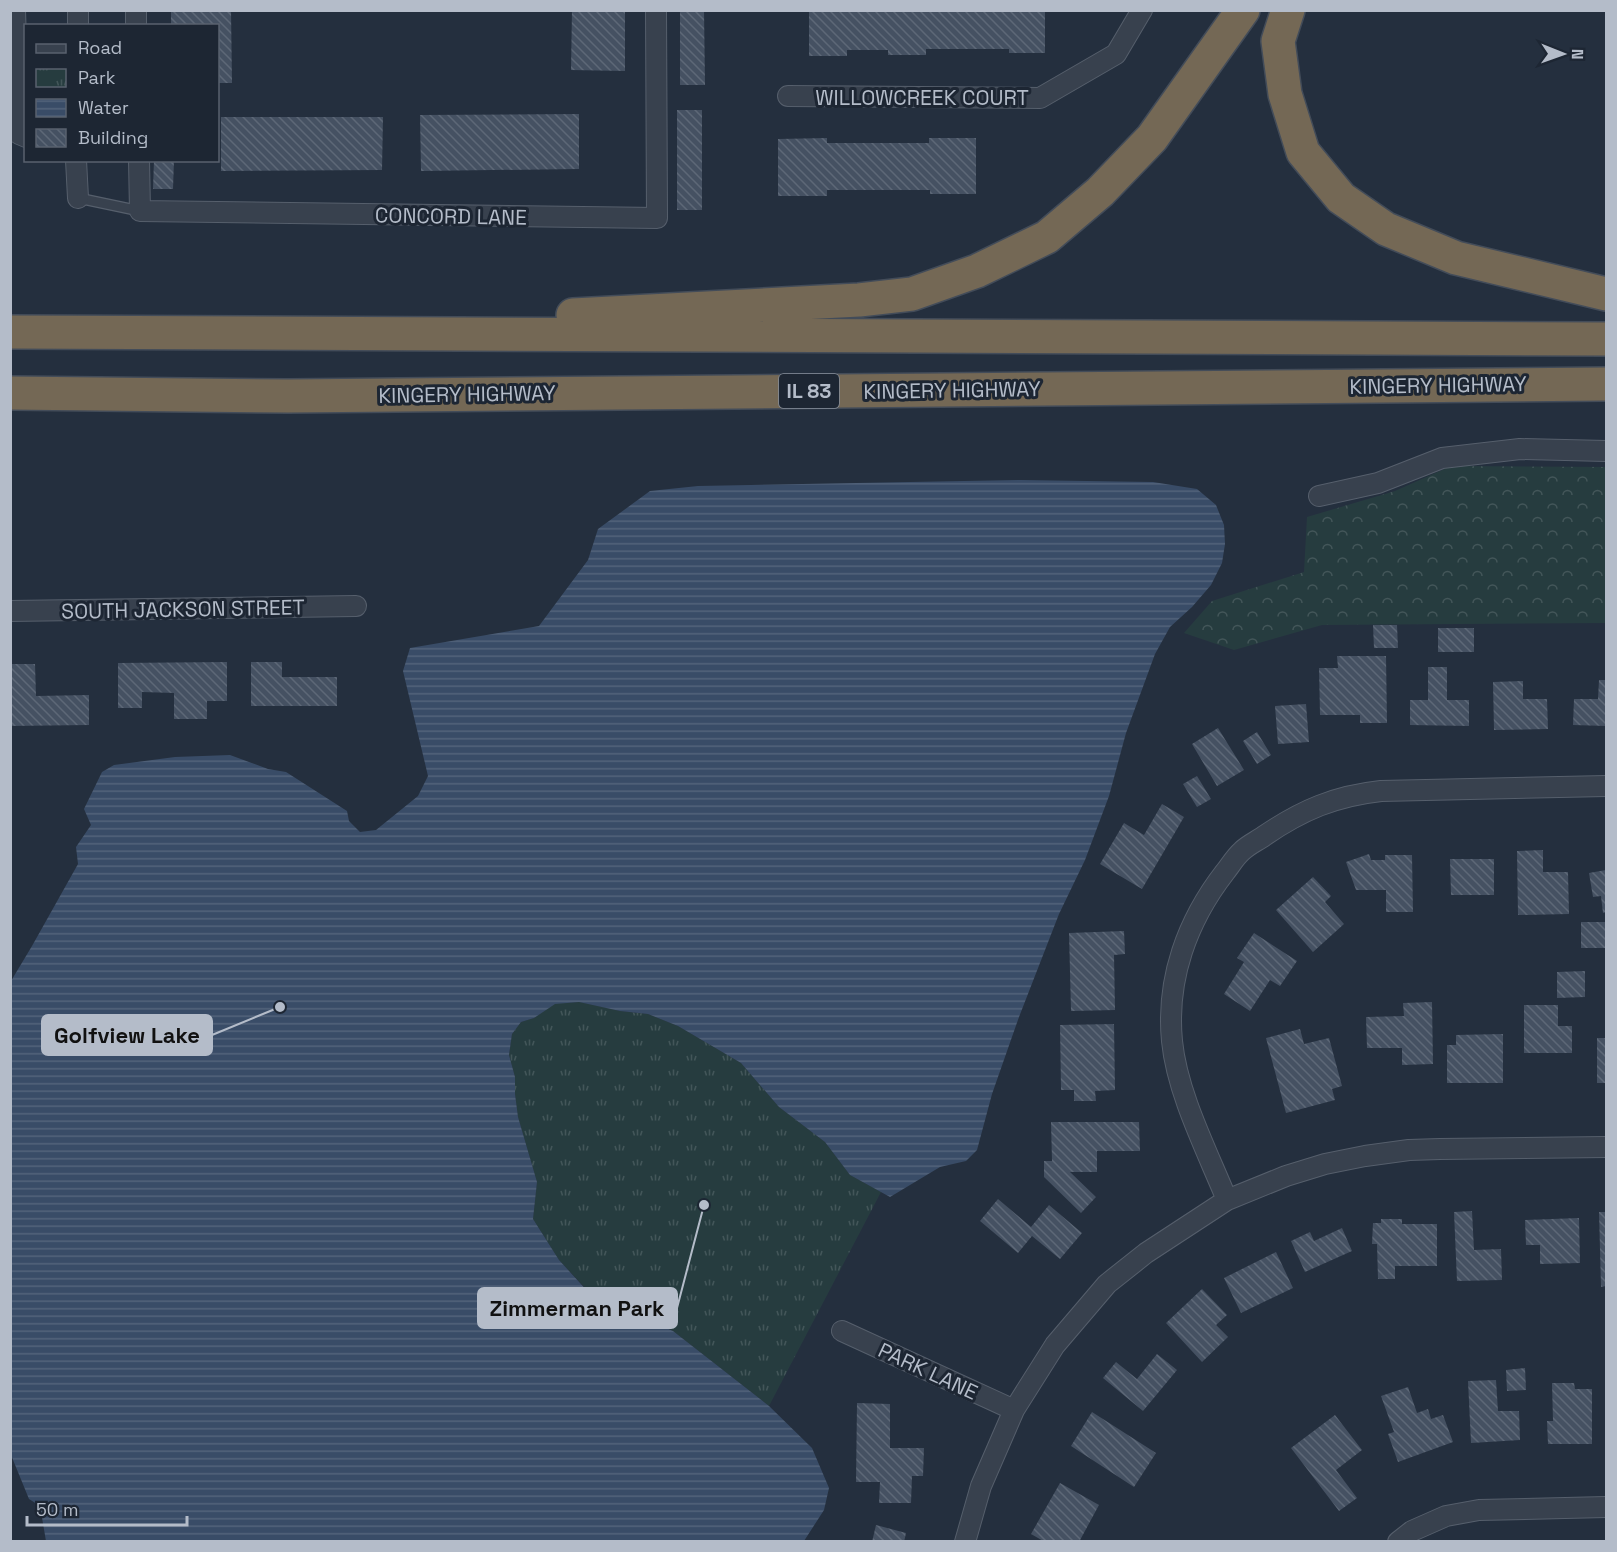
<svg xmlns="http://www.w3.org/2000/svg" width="1617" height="1552" font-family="'Space Grotesk',sans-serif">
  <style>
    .forest { fill: url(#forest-crowns) }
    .park { fill: url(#park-tufts) }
    .water { fill: url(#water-rules) }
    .building { fill: url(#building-back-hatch) }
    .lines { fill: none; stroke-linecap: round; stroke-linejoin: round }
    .service-casing { stroke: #565f6c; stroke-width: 12 }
    .minor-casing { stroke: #565f6c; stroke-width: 22 }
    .motorway-casing { stroke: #434c59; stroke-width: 36 }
    .service { stroke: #38414e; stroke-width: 9 }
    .minor { stroke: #38414e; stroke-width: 20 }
    .motorway { stroke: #746855; stroke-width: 33 }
    .labels { text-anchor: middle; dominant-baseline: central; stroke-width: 6; stroke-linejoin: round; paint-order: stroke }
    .shield { fill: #1d2633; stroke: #878f9c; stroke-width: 1.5 }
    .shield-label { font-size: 20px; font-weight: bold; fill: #b4bcc9 }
    .street-label { font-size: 21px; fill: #b4bcc9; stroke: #1d2633 }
    .leader { fill: none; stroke: #b4bcc9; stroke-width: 2 }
    .callout-dot { fill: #b4bcc9; stroke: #1d2633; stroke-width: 2 }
    .callout { fill: #b4bcc9; stroke: #b4bcc9; stroke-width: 2 }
    .callout-label { font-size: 22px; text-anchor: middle; font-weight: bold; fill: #111 }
  </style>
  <defs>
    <pattern id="forest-crowns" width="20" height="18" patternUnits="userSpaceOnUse" patternTransform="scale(1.5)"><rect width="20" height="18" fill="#263c3f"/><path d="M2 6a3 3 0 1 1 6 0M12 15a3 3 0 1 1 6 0" fill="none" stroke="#435659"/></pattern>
    <pattern id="park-tufts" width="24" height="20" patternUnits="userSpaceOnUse" patternTransform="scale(1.5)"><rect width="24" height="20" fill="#263c3f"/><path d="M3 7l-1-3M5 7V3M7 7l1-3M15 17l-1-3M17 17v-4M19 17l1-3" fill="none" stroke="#435659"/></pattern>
    <pattern id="water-rules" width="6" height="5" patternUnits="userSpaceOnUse" patternTransform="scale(1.5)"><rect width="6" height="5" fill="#394c67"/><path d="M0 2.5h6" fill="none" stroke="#53647b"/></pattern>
    <pattern id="building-back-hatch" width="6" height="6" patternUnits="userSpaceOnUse" patternTransform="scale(1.5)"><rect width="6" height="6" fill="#455162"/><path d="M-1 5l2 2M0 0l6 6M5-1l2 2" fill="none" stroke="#5d6877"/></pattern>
  </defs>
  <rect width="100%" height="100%" fill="#242f3e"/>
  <path class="forest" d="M1451,466L1606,467V623L1322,625L1234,650L1184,633L1212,601L1304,572L1307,517L1395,491Z"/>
  <path class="park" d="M580,1002L620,1011L648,1014L678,1026L741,1063L779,1107L825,1142L850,1175L881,1192L769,1406L673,1331L592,1295L559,1260L533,1219L537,1182L518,1117L515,1094V1077L509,1055L512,1034L521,1022L534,1018L555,1003Z"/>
  <path class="water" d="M1021,480L1153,482L1197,489L1216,505L1224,525L1225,544L1222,563L1211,585L1192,607L1170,627L1155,654L1126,733L1109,796L1085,860L1059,914L1019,1017L992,1094L977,1150L966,1161L940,1167L890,1197L850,1175L825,1142L779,1107L741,1063L678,1026L648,1014L620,1011L579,1002L555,1004L534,1018L521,1022L512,1034L509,1055L515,1077V1094L518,1117L537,1182L533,1219L559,1260L591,1295L673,1331L769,1406L812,1448L829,1488L824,1510L804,1541H46L40,1506L29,1499L11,1455V981L32,946L78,864L76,847L91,825L84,809L102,772L114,765L175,757L230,755L268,769L286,772L347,811L349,821L360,832L376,830L418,796L428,776L403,671L410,648L539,626L588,560L598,529L650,491L698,486Z"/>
  <path class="building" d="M171,10H231L232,83H218V26H171Z
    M572,10H625V71L571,70Z
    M680,10H704L705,85H680Z
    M809,10H1045V53H1009V49H926V55H888V50H847V56H809Z
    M677,110H702V210H677Z
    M579,114V169L421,171L420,115Z
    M221,117H383L382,170L221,171Z
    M827,138V143H929V138H976V194H930V190H827V196H778V139Z
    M154,160H174L173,189H153Z
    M1373,625H1397L1398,648H1374Z
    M1438,628H1474V652H1438Z
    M1337,656H1386L1387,723H1360V715H1320L1319,668H1338Z
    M227,662V701H207V719H174V693L142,692V708H118V663Z
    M251,662H282V677H337V706H251Z
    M10,664H35L36,696L89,695V725L10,726Z
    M1428,667H1447V700H1469V726L1410,725V700H1428Z
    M1599,680H1606V726L1573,725L1574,699H1598Z
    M1523,681V699H1547L1548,729L1494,730L1493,682Z
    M1306,704L1309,742L1278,744L1275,706Z
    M1218,728L1244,770L1217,786L1192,744Z
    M1257,732L1271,755L1257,764L1243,741Z
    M1197,776L1211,799L1197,807L1183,784Z
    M1162,804L1184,817L1142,889L1100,864L1124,823L1144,835Z
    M1543,850V872H1568L1569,914L1518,915L1517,851Z
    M1369,854L1371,860H1385V855H1412L1413,912H1386V890H1356L1346,862Z
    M1450,859H1494V895H1451Z
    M1606,870V912L1603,913L1601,896L1593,897L1589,873Z
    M1313,877L1331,896L1325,902L1344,924L1313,952L1276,910Z
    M1581,922H1606V948H1581Z
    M1124,931L1125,954L1114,955L1115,1010L1071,1011L1069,933Z
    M1254,933L1297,961L1280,986L1270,980L1250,1011L1224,994L1244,962L1237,958Z
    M1585,971V997L1557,998V972Z
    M1432,1002L1433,1064L1402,1065V1048H1367L1366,1017L1404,1016L1403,1003Z
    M1524,1005H1558V1026H1572V1053H1524Z
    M1114,1024L1115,1090L1095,1091L1096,1101H1074V1090H1061L1060,1025Z
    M1300,1029L1304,1044L1329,1038L1342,1086L1332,1089L1335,1100L1286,1113L1266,1038Z
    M1503,1034V1083H1447V1045H1456V1035Z
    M1597,1038H1606V1083H1597Z
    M1051,1122H1139L1140,1151H1097V1172H1070L1096,1197L1081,1213L1044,1177V1161H1052Z
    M998,1199L1031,1227L1049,1205L1082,1233L1060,1259L1032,1236L1018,1253L980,1221Z
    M1472,1211L1474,1250L1501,1249L1502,1280L1457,1281L1454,1212Z
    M1599,1212H1606V1286L1601,1287Z
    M1579,1218L1580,1263L1540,1264V1245H1526L1525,1220Z
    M1381,1219H1402V1224H1437V1266H1395V1279H1378L1377,1244H1372L1373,1223H1381Z
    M1342,1228L1352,1251L1305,1272L1291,1241L1310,1232L1314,1241Z
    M1276,1252L1293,1288L1241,1313L1224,1278Z
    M1202,1289L1227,1315L1216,1325L1228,1337L1202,1362L1166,1323Z
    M1157,1354L1177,1370L1143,1411L1103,1378L1116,1362L1137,1379Z
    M1525,1368L1526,1390L1507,1391L1506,1370Z
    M1496,1380L1498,1411H1519L1520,1440L1471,1443L1468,1381Z
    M1552,1383H1574L1575,1389H1592V1444H1548L1547,1421H1553Z
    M1408,1387L1417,1413L1428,1409L1431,1419L1443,1415L1453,1442L1398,1462L1388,1434L1394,1432L1381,1396Z
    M857,1403L890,1404V1448H924L923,1476H912L911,1503H879L880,1482H856Z
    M1092,1412L1156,1453L1134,1487L1071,1446Z
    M1335,1415L1362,1450L1336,1470L1357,1498L1339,1511L1291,1448Z
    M1060,1483L1099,1505L1079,1542H1045L1031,1534Z
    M876,1525L906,1533L904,1542H872Z"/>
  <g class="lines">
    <g class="service-casing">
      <path id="service" d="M78,198L140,211"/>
    </g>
    <g class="minor-casing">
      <path id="minor" d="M15,10L19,134L26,137
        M78,10V26
        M136,10V26
        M788,96L1040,98L1116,54L1142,10
        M76,160L78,198
        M139,160L140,211L657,218L656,10
        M1319,496L1378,483L1442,458L1520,449L1606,451
        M10,611L356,606
        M1227,1200C1207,1151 1177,1093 1172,1041C1166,979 1187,921 1225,872C1230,866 1235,857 1242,851C1248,845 1257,841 1264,836C1302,810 1335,796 1381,791L1606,786
        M842,1331L1014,1410
        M965,1542L981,1486L1014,1410L1055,1345L1107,1284L1146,1253L1227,1200L1286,1176L1325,1164L1365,1156L1409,1150L1440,1149L1606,1147
        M1398,1542L1412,1531L1446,1516L1479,1510L1606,1507"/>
    </g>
    <g class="motorway-casing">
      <path id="motorway" d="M1288,10L1278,41L1285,94L1303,152L1341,198L1386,229L1456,258L1606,294
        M573,315L859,300L912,294L977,271L1047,237L1100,192L1152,138L1243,10
        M10,332L1606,339
        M10,393L288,396L1606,384"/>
    </g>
    <use href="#service" class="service"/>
    <use href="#minor" class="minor"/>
    <use href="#motorway" class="motorway"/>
  </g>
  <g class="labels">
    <rect class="shield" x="779" y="374" width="60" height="34" rx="4.5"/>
    <g class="shield-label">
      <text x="809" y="391">IL 83</text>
    </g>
    <g class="street-label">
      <text x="922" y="97">WILLOWCREEK COURT</text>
      <text transform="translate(451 216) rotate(1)">CONCORD LANE</text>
      <text transform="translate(1438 385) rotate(-1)">KINGERY HIGHWAY</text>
      <text transform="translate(952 390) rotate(-1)">KINGERY HIGHWAY</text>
      <text transform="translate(467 394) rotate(-1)">KINGERY HIGHWAY</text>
      <text transform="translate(183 609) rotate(-1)">SOUTH JACKSON STREET</text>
      <text transform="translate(928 1371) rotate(25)">PARK LANE</text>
    </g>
  </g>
  <path class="leader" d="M280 1007L212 1035M704 1205L677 1308"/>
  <g class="callout-dot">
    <circle cx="280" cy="1007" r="6"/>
    <circle cx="704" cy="1205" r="6"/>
  </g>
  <g class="callout">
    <rect x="42" y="1015" width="170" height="40" rx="6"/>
    <rect x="478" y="1288" width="199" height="40" rx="6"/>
  </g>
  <g class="callout-label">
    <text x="127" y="1043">Golfview Lake</text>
    <text x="577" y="1316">Zimmerman Park</text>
  </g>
  <rect width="1617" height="1552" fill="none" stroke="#b4bcc9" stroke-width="24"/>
  <rect x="24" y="24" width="195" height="138" fill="#1d2633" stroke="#59626f" stroke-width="1.5"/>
  <rect x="36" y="44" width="30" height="9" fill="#38414e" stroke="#59626f" stroke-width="1.5"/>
  <text x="78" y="54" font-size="18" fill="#b4bcc9">Road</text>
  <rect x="36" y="69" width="30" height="18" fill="url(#park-tufts)" stroke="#59626f" stroke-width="1.5"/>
  <text x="78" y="84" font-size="18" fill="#b4bcc9">Park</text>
  <rect x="36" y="99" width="30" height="18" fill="url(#water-rules)" stroke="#59626f" stroke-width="1.5"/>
  <text x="78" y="114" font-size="18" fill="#b4bcc9">Water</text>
  <rect x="36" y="129" width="30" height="18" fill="url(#building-back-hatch)" stroke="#59626f" stroke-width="1.5"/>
  <text x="78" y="144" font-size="18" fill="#b4bcc9">Building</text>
  <g transform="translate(1563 54) rotate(91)" stroke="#1d2633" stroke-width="4.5" paint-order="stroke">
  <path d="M0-4.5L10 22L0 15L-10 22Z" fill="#b4bcc9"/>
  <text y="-9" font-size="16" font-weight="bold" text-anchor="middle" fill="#b4bcc9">N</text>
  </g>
  <path d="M27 1516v9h160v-9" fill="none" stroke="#b4bcc9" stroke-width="3"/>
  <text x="36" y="1516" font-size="18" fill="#b4bcc9" stroke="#1d2633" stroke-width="4.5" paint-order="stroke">50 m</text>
</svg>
